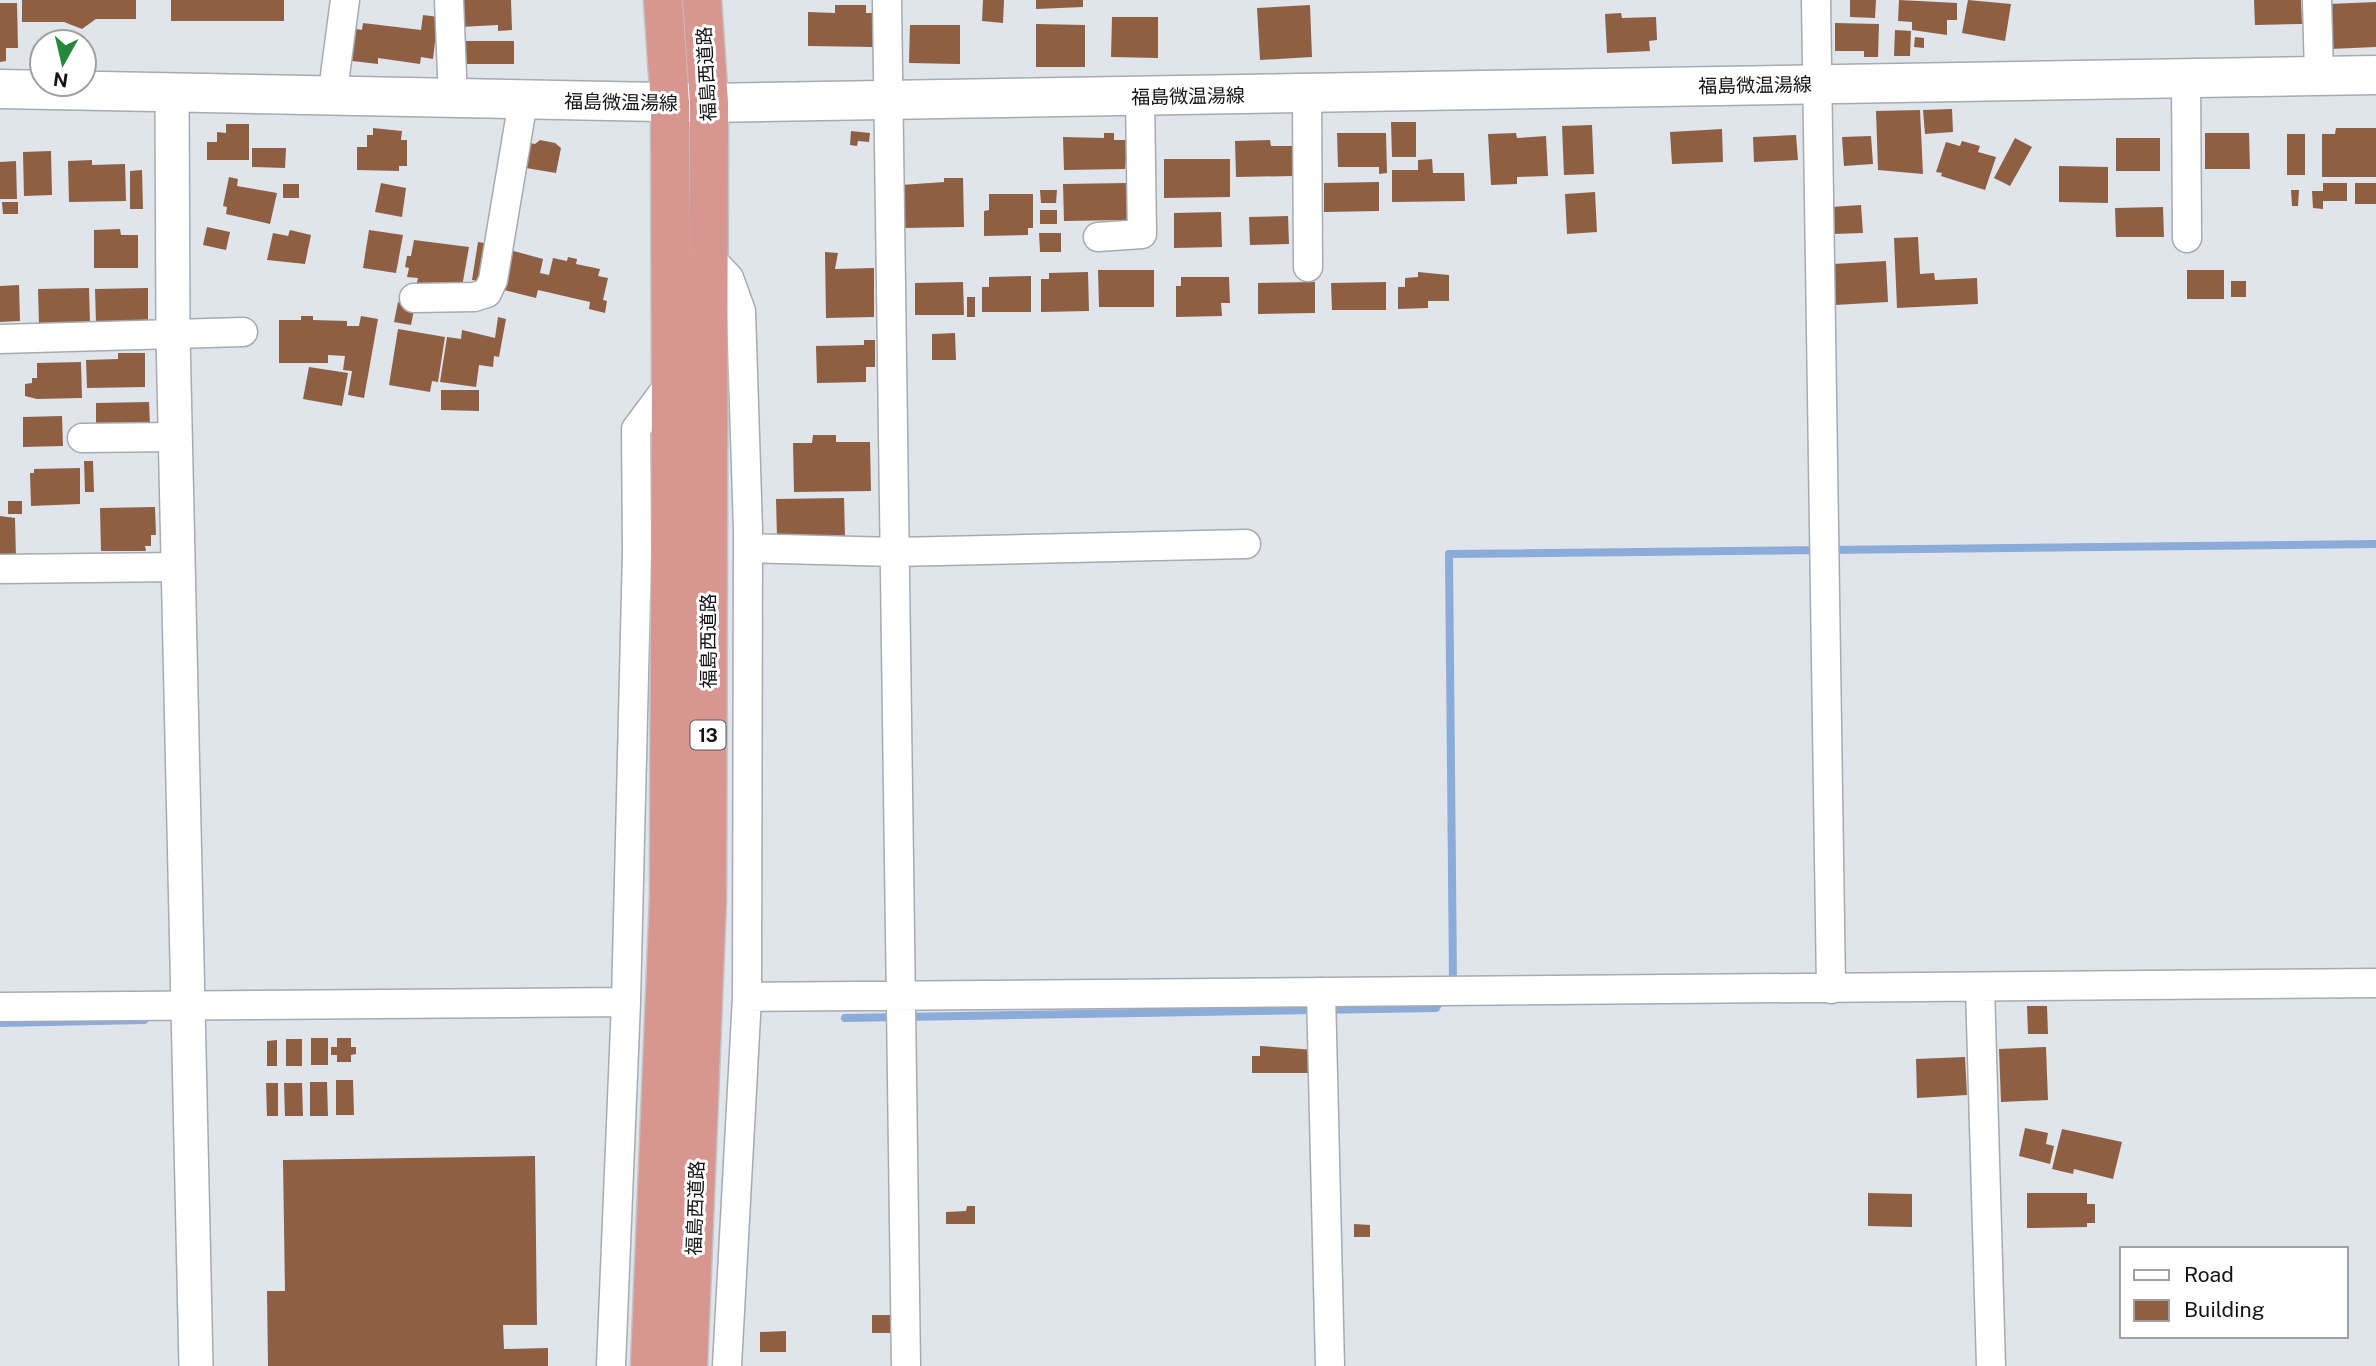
<svg xmlns="http://www.w3.org/2000/svg" width="2376" height="1366" font-family="'Public Sans','Noto Sans JP',sans-serif">
  <style>
    .lines { fill: none; stroke-linecap: round; stroke-linejoin: round }
    .stream { stroke: #8babd8; stroke-width: 8 }
    .building { fill: #8e5f42 }
    .minor-casing { stroke: #a6abb1; stroke-width: 31 }
    .tertiary-casing { stroke: #a6abb1; stroke-width: 36 }
    .secondary-casing { stroke: #a6abb1; stroke-width: 41 }
    .trunk-casing { stroke: #c1c2c2; stroke-width: 41 }
    .minor { stroke: #fff; stroke-width: 28 }
    .tertiary { stroke: #fff; stroke-width: 33 }
    .secondary { stroke: #fff; stroke-width: 38 }
    .trunk { stroke: #d89690; stroke-width: 38 }
    .labels { text-anchor: middle; dominant-baseline: central; stroke-width: 6; stroke-linejoin: round; paint-order: stroke }
    .shield { fill: #fff; stroke: #585a5b; stroke-width: 2 }
    .shield-label { font-size: 18px; font-weight: bold; fill: #111315 }
    .street-label { font-size: 19px; fill: #111315; stroke: #fff }
  </style>
  <rect width="100%" height="100%" fill="#e0e5ec"/>
  <g class="lines">
    <path class="stream" d="M1450,985L1453,981L1449,554L2376,544
      M845,1018L1436,1008L1443,996
      M0,1023L144,1020"/>
  </g>
  <path class="building" d="M22,0H136V19H96L82,29L64,22H22Z
    M171,0H284V21H171Z
    M458,0H511L512,30L498,31V25L460,27Z
    M983,0H1004L1003,23L982,21Z
    M1036,0H1083V7L1036,9Z
    M1850,0H1876L1875,18L1850,17Z
    M1899,0L1957,3V20H1947V35L1912,30V22L1898,21Z
    M1968,0L2011,4L2005,41L1962,33Z
    M2254,0H2301L2302,24L2255,25Z
    M2376,2V47L2330,49L2329,4Z
    M0,3H17L18,48H6V61L0,62Z
    M835,5H866V13H874L873,47L808,46V12L835,13Z
    M1310,5L1312,57L1260,60L1257,8Z
    M1621,13L1622,18L1656,17L1657,40L1649,41L1650,51L1607,53L1605,14Z
    M423,15L438,17L433,59L421,57L420,64L378,58V64L352,61L356,29L362,30L363,23L421,30Z
    M1112,17H1158V58L1111,57Z
    M1835,23L1879,24L1878,57H1864V51H1835Z
    M1036,24L1085,25V67H1036Z
    M910,25H960V64L909,63Z
    M1895,30L1911,31L1910,56H1894Z
    M1915,37L1924,38V48L1914,47Z
    M466,41H514V64H466Z
    M1952,109L1953,132L1925,134L1923,110Z
    M1920,110L1923,174L1878,170L1876,111Z
    M1391,122H1416V157H1392Z
    M226,124H249V160H207V142H217V132L226,133Z
    M1592,125L1594,174L1564,175L1562,126Z
    M373,128L402,131L401,140H407V166H399V171L357,170V147H367V135H373Z
    M2336,128H2376V177H2322V134H2335Z
    M1722,129L1723,162L1672,164L1670,132Z
    M851,131L870,133L869,142L858,141L857,146L850,145Z
    M1104,133H1114V140H1128L1125,169L1064,170L1063,137L1104,138Z
    M1337,133H1386L1387,173L1379,174V167H1338Z
    M1516,133L1517,138L1546,136L1548,176L1517,177V184L1491,185L1488,134Z
    M2205,133H2249L2250,169H2205Z
    M2287,134H2305V175H2287Z
    M1796,135L1798,160L1754,162L1753,137Z
    M1871,136L1873,164L1844,166L1842,137Z
    M2015,138L2032,147L2010,186L1994,178Z
    M2116,138H2160V171H2116Z
    M540,140L555,143L561,148L556,173L520,167L524,142L535,144Z
    M1270,140L1271,146H1293V176L1236,177L1235,141Z
    M1962,141L1980,146L1978,152L1996,157L1985,190L1941,176L1942,173L1936,172L1946,142L1960,146Z
    M252,148H286L285,168L252,167Z
    M51,151L52,195L24,196L23,152Z
    M1164,159H1230V197L1164,198Z
    M1432,159L1433,173H1464L1465,201L1392,202V170H1418V160Z
    M92,160V165L125,164L126,201L69,202L68,161Z
    M16,161L17,199H0V162Z
    M2059,166L2108,167V203L2059,202Z
    M142,170L143,209H130V171Z
    M229,177L238,179L237,186L277,193L270,224L226,214L227,207L223,206Z
    M944,178H963L964,227L902,228L901,185L944,182Z
    M1379,182V211L1324,212V183Z
    M381,183L406,188L402,217L375,212Z
    M1127,183V220L1064,221L1063,184Z
    M2323,183H2347V201H2323V209L2313,208L2312,191H2323Z
    M2355,183H2376V204H2355Z
    M283,184H299V198H283Z
    M1040,190H1057L1056,203H1041Z
    M2291,190H2299L2298,206H2292Z
    M1595,192L1597,232L1567,234L1565,194Z
    M989,194H1033V228H1028V235L984,236V211L989,210Z
    M2,202H18V214H3Z
    M1861,205L1863,233L1833,234L1831,207Z
    M2163,207L2164,237H2116L2115,208Z
    M1040,210H1057V224H1040Z
    M1221,212L1222,247L1174,248V213Z
    M1288,216L1289,244L1250,245L1249,217Z
    M207,227L230,232L226,250L203,245Z
    M120,229L121,235H138V268H94V230Z
    M290,230L311,235L305,264L267,260L273,233L288,236Z
    M369,230L403,235L396,273L363,268Z
    M1039,233H1061V252H1040Z
    M1918,237L1920,274L1934,273L1935,280L1977,278L1978,304L1897,308L1894,238Z
    M414,240L469,247L462,287H416L418,278L407,277L409,268L405,267L407,256H411Z
    M478,242L491,244L485,282L472,280Z
    M510,250L543,259L540,273L549,275L553,258L567,261L568,257L577,259L576,264L600,269L598,276L608,278L603,300L607,301L605,313L589,309L590,302L538,290L536,298L500,289Z
    M825,252L838,253L835,269L874,268V317L826,318Z
    M1886,261L1888,302L1835,305L1833,264Z
    M1098,270H1154V307H1099Z
    M2187,270H2224V299H2187Z
    M1088,272L1089,311L1041,312V279H1049V273Z
    M1418,272L1449,275V301H1428V308L1398,309V287H1405V278L1418,277Z
    M1031,276V312H982V287H989V277Z
    M1181,277H1229L1230,303H1221L1222,316L1176,317V286H1181Z
    M2231,281H2246V297H2231Z
    M963,282L964,315H915V283Z
    M1315,282V313L1258,314V283Z
    M1386,282V310H1332L1331,283Z
    M19,285L20,321L0,322V286Z
    M89,288L90,324L39,325L38,289Z
    M148,288V322L96,323L95,289Z
    M967,297H975V317H967Z
    M398,302L415,305L411,325L394,322Z
    M301,316H313V320L347,321V326H359L361,316L378,319L364,398L348,395L352,371L343,370L345,356L328,355V363H279V320H301Z
    M498,317L506,319L499,357L494,356L493,367L479,365L476,387L440,382L447,337L461,339L462,330L495,338Z
    M398,329L445,337L438,382L432,381L430,392L389,385Z
    M955,333L956,360H932V334Z
    M864,340H875V367H866V382L817,383L816,346L864,345Z
    M118,353H145V387L87,388L86,360L118,359Z
    M81,362L82,398L37,399L25,396V384L32,383V378H37V363Z
    M309,367L348,373L342,406L303,399Z
    M441,390H479V411L441,410Z
    M149,402L150,424L96,425V403Z
    M62,416L63,446L23,447V417Z
    M813,435H836V442H870L871,491L794,492L793,443H812Z
    M84,461H93L94,492H85Z
    M80,468V504L31,506L30,473H34V469Z
    M844,498L845,537L777,538L776,499Z
    M8,501H22V514H8Z
    M155,507L156,535H151V546H145L146,551H101L100,508Z
    M0,516L15,518L16,559L0,560Z
    M2027,1006H2047L2048,1034H2028Z
    M311,1038H328V1065H311Z
    M337,1038H351V1047H356V1054L351,1055V1062H337V1055H331V1047H337Z
    M286,1039H302V1066H286Z
    M277,1040V1066H267V1041Z
    M1260,1046L1315,1050V1073H1252V1056H1260Z
    M2046,1047L2048,1100L2001,1102L1999,1049Z
    M1965,1057L1967,1095L1917,1098L1916,1059Z
    M336,1080H353L354,1115H336Z
    M310,1082H327L328,1116H310Z
    M266,1083H278V1116H267Z
    M284,1083H302L303,1116H285Z
    M2025,1128L2048,1133L2046,1144L2054,1146L2050,1164L2019,1156Z
    M2062,1129L2122,1142L2113,1179L2074,1169L2073,1174L2052,1169Z
    M535,1156L537,1325H503L504,1349L548,1348V1366H268L267,1291H285L283,1160Z
    M1868,1193L1912,1194V1227L1868,1226Z
    M2027,1193H2087V1204H2095V1223H2087V1227L2027,1228Z
    M967,1206H975V1224H946V1212L966,1211Z
    M1354,1224L1370,1225V1237H1354Z
    M872,1315H892V1333H872Z
    M786,1331V1352H760V1332Z"/>
  <g class="lines">
    <g class="minor-casing">
      <path id="minor" d="M449,0L453,99
        M887,0L906,1366
        M1816,0L1831,989
        M2317,0L2319,76
        M2186,77L2187,238
        M1307,94L1308,267
        M332,98L345,0
        M1098,237L1142,234L1140,97
        M709,257L729,278L741,311L748,530L747,997L727,1366
        M414,298L474,297L487,293L493,280L523,101
        M0,339L243,332
        M82,438L176,437
        M748,548L895,552L1246,544
        M0,569L180,567
        M1980,987L1991,1366
        M1321,992L1330,1366
        M747,997L2376,983
        M0,1007L626,1002
        M611,1366L626,1002L637,552L636,429L671,382"/>
    </g>
    <g class="tertiary-casing">
      <path id="tertiary" d="M172,93L173,334L196,1366"/>
    </g>
    <g class="secondary-casing">
      <path id="secondary" d="M0,89L709,103L2376,75"/>
    </g>
    <g class="trunk-casing">
      <path id="trunk" d="M650,1366L669,898L671,382L670,103L663,0
        M688,1366L707,899L709,103L702,0"/>
    </g>
    <use href="#minor" class="minor"/>
    <use href="#tertiary" class="tertiary"/>
    <use href="#secondary" class="secondary"/>
    <use href="#trunk" class="trunk"/>
  </g>
  <g class="labels">
    <rect class="shield" x="690.5" y="720.5" width="35" height="29" rx="5"/>
    <g class="shield-label">
      <text x="708" y="735">13</text>
    </g>
    <g class="street-label">
      <text transform="translate(706 74) rotate(-93)">福島西道路</text>
      <text transform="translate(1755 85) rotate(-1)">福島微温湯線</text>
      <text transform="translate(1188 96) rotate(-1)">福島微温湯線</text>
      <text transform="translate(621 102) rotate(1)">福島微温湯線</text>
      <text transform="translate(708 641) rotate(-90)">福島西道路</text>
      <text transform="translate(695 1208) rotate(-88)">福島西道路</text>
    </g>
  </g>
  <rect x="2120" y="1247" width="228" height="91" fill="#ffffff" stroke="#a0a1a1" stroke-width="2"/>
  <rect x="2134" y="1270" width="35" height="10" fill="#ffffff" stroke="#a0a1a1" stroke-width="2"/>
  <text x="2184" y="1282" font-size="21" fill="#111315">Road</text>
  <rect x="2134" y="1300" width="35" height="21" fill="#8e5f42" stroke="#a0a1a1" stroke-width="2"/>
  <text x="2184" y="1317" font-size="21" fill="#111315">Building</text>
  <g transform="translate(63 63) rotate(188)"><circle r="33" fill="#ffffff" stroke="#a0a1a1" stroke-width="2"/>
  <path d="M0-5L12 26L0 18L-12 26Z" fill="#27883b"/>
  <text y="-10" font-size="19" font-weight="bold" text-anchor="middle" fill="#111315">N</text>
  </g>
</svg>
